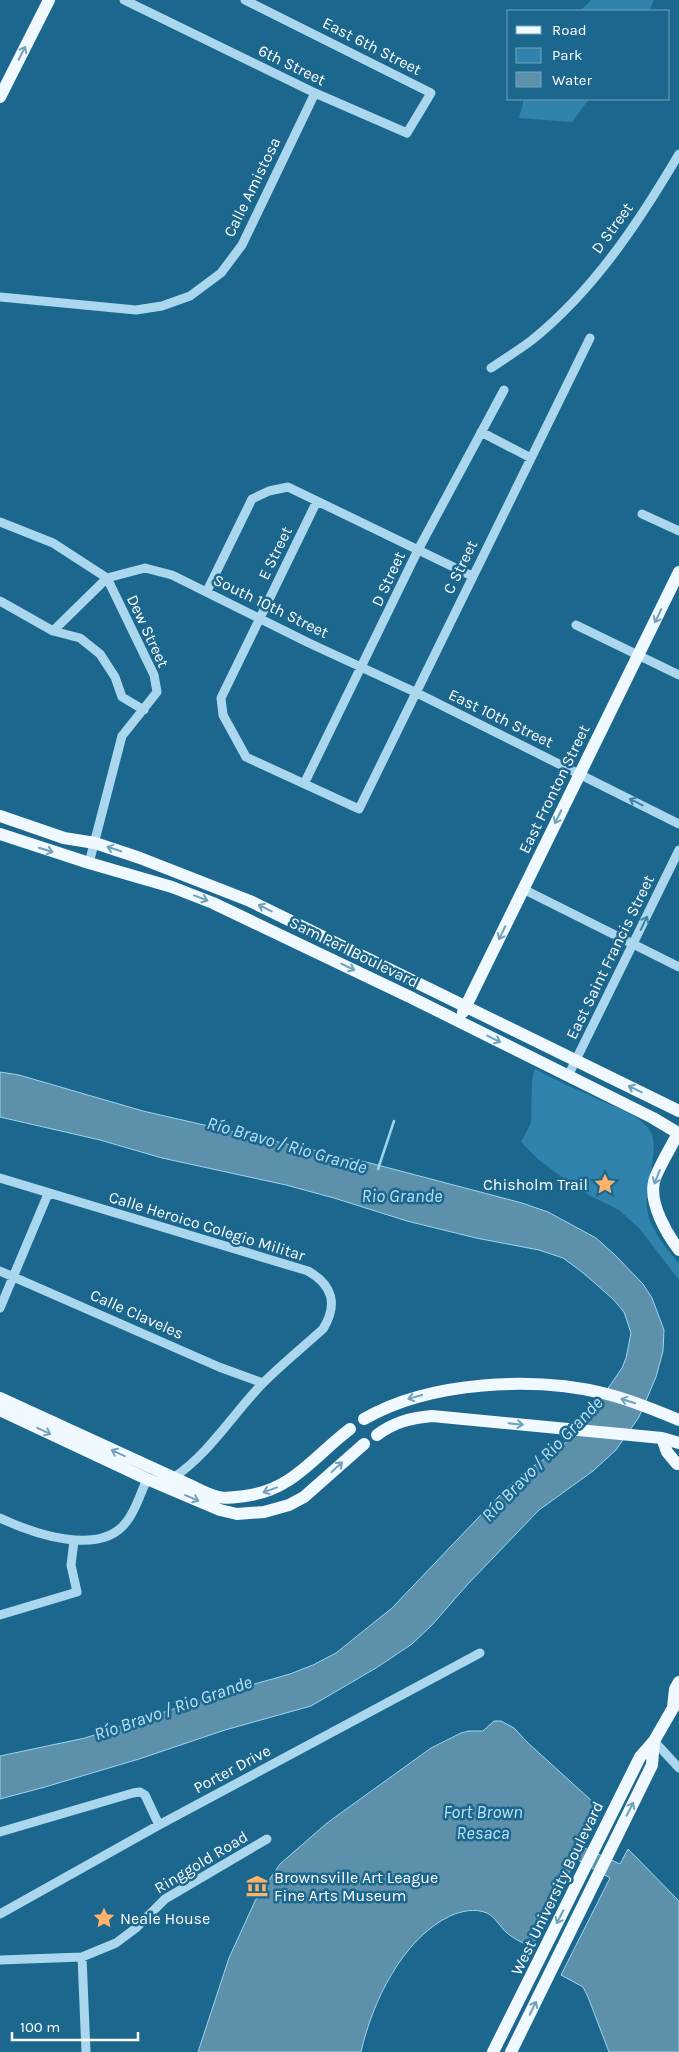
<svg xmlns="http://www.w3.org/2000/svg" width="679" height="2052" font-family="Karla,sans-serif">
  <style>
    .green { fill: #2f83ac }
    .water { fill: #5d90ab; stroke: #9dd5ef }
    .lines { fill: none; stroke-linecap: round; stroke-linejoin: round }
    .stream { stroke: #9dd5ef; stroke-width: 2.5 }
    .minor { stroke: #aad7ed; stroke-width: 9 }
    .major { stroke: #f0f9ff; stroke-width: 12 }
    .oneway { stroke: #71a1bb }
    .oneway2 { stroke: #4083a6 }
    .labels { text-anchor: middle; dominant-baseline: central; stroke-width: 5; stroke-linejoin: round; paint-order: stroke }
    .street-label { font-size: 16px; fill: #fff; stroke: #1c678e }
    .poi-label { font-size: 16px; fill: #fff; stroke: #1c678e; text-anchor: start }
    .water-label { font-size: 18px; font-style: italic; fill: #bae2f6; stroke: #1c678e }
  </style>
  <rect width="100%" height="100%" fill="#1c678e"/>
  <path class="green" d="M591,0H654L649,11H580Z
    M524,99H589L572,122L519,118Z
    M535,1069C554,1079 573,1088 593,1097C611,1106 637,1113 649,1129C662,1146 644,1186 647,1208C649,1228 666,1248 679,1263V1280L640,1229L619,1210L581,1191L539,1160L521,1142L531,1123L532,1080Z"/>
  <path class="water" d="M0,1072L19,1075L143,1111L370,1163L522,1203L548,1212L596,1238L614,1254L643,1284L652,1298L664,1330L663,1351L656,1377L639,1417L616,1450L593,1471L539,1510L467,1585L432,1625L412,1644L376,1668L311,1706L225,1730L139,1759L45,1787L0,1799V1756L85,1738L219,1694L290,1674L313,1665L336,1653L392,1608L497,1498L523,1473L549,1456L570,1439L589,1416L622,1368L626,1358L631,1333L624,1312L613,1299L582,1272L563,1258L539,1250L476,1238L407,1221L334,1198L286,1185L162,1158L100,1140L0,1117Z
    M494,1721H501L514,1728L528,1743L593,1802L595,1812L580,1846L620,1864L628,1849L679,1901V2052H609L588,1997L583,1987L561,1975L610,1878L576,1859L531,1948C524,1943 518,1941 511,1936C502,1931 496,1917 487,1913C475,1908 461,1911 450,1916C402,1939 372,2003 361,2052H198L229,1958L255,1901L280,1864L327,1823L431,1748L461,1733L469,1731H483Z"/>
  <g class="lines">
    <path class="stream" d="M378,1169L394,1121"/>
    <path class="minor" d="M124,0L315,93L407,133L431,93L245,0
      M0,297L136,310L162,306L190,296L221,273L242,245L315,93
      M491,368C504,359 519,350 532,340C594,290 639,222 679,154
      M481,432L531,458
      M317,501L221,698L223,715L246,757L359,809L590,338
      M642,514L679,531
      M0,522L53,543L107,578L154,675L157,692L122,736L89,863
      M207,591L252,499L269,491L288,487L472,576
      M0,601L53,631L80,638L100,654L115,677L122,697L144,710
      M576,625L679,675
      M53,631L107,578L145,568L172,575L309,643L417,693L679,824
      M304,784L418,550L504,390
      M523,889L679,967
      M568,1076L679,850
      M0,1178L308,1271C333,1285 338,1305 323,1329C303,1347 282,1364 263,1383C232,1415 210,1453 173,1478
      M0,1271L219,1367L263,1383
      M0,1308L48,1194
      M0,1518C32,1533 101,1558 127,1521C136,1510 141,1492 147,1479
      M0,1615L77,1592L71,1565L74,1541
      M654,1741L679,1768
      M0,1832L133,1793L140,1792L145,1795L159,1825
      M0,1914L159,1825L480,1653
      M0,1960L82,1957
      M86,2052L82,1957L116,1943L136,1928L165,1899L267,1839"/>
    <path class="major" d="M0,97L49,0
      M0,816L64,838L95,843L140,858L250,901L679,1111
      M0,834L89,863L172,887L213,903L410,997L653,1118L678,1133C673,1144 655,1173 654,1182C649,1204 667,1234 679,1250
      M463,1012L679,572
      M0,1398L194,1487C202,1491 210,1495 219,1497C227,1499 237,1497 245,1496C293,1490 314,1456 350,1429
      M0,1410L147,1479L220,1510L237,1514L264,1512L289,1505L304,1497L364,1444
      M364,1419C430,1381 534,1376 607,1394C631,1400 655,1410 679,1420
      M377,1435C394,1422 411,1418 432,1416L662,1438L679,1443
      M662,1438L667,1452L677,1464
      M673,1708L675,1689L679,1682
      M493,2052L640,1757L654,1741L673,1708L679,1701
      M511,2052L652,1765L654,1741"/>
  </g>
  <defs><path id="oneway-shaft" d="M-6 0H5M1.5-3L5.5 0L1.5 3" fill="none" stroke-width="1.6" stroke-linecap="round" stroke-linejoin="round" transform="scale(1.25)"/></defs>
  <g class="oneway">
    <use href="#oneway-shaft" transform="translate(22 53) rotate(-63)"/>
    <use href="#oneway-shaft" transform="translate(658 616) rotate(116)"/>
    <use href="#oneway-shaft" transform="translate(558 817) rotate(116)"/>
    <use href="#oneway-shaft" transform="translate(114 849) rotate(-162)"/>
    <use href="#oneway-shaft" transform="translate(46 850) rotate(17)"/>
    <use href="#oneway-shaft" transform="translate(201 898) rotate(21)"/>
    <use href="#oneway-shaft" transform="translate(265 908) rotate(-154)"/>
    <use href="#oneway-shaft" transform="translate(502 933) rotate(116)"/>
    <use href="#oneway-shaft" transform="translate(348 967) rotate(26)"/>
    <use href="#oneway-shaft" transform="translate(494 1039) rotate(27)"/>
    <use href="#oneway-shaft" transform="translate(635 1089) rotate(-154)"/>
    <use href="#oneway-shaft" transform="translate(657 1177) rotate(112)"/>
    <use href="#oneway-shaft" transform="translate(415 1397) rotate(165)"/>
    <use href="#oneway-shaft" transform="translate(628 1401) rotate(-162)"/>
    <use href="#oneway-shaft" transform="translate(516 1424) rotate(6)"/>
    <use href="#oneway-shaft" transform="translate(44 1431) rotate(25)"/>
    <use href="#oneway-shaft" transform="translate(118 1453) rotate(-155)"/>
    <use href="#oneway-shaft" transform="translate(337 1467) rotate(-43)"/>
    <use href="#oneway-shaft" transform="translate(270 1490) rotate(160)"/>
    <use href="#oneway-shaft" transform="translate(192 1498) rotate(23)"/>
    <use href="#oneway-shaft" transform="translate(630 1809) rotate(-63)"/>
    <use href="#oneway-shaft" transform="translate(560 1917) rotate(117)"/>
    <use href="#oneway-shaft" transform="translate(533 2008) rotate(-64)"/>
  </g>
  <g class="oneway2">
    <use href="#oneway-shaft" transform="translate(636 802) rotate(-153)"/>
    <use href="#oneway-shaft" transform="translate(644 923) rotate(-64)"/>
  </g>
  <defs>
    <g id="sight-bare" transform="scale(1.725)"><path d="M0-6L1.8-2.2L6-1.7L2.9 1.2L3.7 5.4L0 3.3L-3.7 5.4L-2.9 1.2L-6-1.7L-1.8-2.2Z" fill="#feb168" stroke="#1c678e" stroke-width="2.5" paint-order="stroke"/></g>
    <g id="museum-bare" transform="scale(1.725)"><path d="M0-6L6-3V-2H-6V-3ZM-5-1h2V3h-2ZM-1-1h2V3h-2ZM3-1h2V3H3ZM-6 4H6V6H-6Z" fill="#feb168" stroke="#1c678e" stroke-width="2.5" paint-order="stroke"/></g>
  </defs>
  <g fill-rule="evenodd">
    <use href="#sight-bare" x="605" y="1184"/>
    <use href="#museum-bare" x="257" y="1886"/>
    <use href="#sight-bare" x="104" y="1918"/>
  </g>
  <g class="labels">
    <g class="street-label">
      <text transform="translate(372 46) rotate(27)">East 6th Street</text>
      <text transform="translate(292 65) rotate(26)">6th Street</text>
      <text transform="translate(252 187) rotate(-64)">Calle Amistosa</text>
      <text transform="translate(612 228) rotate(-54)">D Street</text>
      <text transform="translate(275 553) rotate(-64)">E Street</text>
      <text transform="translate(460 567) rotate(-64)">C Street</text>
      <text transform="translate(388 579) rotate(-65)">D Street</text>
      <text transform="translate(271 606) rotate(26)">South 10th Street</text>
      <text transform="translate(148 631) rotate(65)">Dew Street</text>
      <text transform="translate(501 718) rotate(26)">East 10th Street</text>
      <text transform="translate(554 789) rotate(-64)">East Fronton Street</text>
      <text transform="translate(354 952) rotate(26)">Sam Perl Boulevard</text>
      <text transform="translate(610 957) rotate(-64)">East Saint Francis Street</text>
      <text transform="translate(207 1226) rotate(17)">Calle Heroico Colegio Militar</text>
      <text transform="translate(137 1314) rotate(24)">Calle Claveles</text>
      <text transform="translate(232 1769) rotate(-28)">Porter Drive</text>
      <text transform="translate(201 1862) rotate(-31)">Ringgold Road</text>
      <text transform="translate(557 1888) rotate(-64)">West University Boulevard</text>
    </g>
    <g class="poi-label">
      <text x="588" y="1184" text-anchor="end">Chisholm Trail</text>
      <text x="274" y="1877">Brownsville Art League<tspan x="274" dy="18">Fine Arts Museum</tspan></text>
      <text x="120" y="1918">Neale House</text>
    </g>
    <g class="water-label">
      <text transform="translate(287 1145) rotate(16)">Río Bravo / Rio Grande</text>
      <text x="402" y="1196">Rio Grande</text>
      <text transform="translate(542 1459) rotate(-46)">Río Bravo / Rio Grande</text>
      <text transform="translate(173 1708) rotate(-19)">Río Bravo / Rio Grande</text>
      <text x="483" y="1812">Fort Brown<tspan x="483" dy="21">Resaca</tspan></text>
    </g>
  </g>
  <rect x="507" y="10" width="162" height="90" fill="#1c678e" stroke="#77a4bb"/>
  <rect x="516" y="26" width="25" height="8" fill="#f0f9ff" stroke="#77a4bb"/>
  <text x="552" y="35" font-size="15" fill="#ffffff">Road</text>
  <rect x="516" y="48" width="25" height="15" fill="#2f83ac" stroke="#77a4bb"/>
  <text x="552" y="60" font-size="15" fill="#ffffff">Park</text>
  <rect x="516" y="72" width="25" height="15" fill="#5d90ab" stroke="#77a4bb"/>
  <text x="552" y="85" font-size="15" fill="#ffffff">Water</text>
  <path d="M12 2032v8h126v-8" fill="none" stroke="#ffffff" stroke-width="2.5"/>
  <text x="20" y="2032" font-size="15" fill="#ffffff" stroke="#1c678e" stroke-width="4" paint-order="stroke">100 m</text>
</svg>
